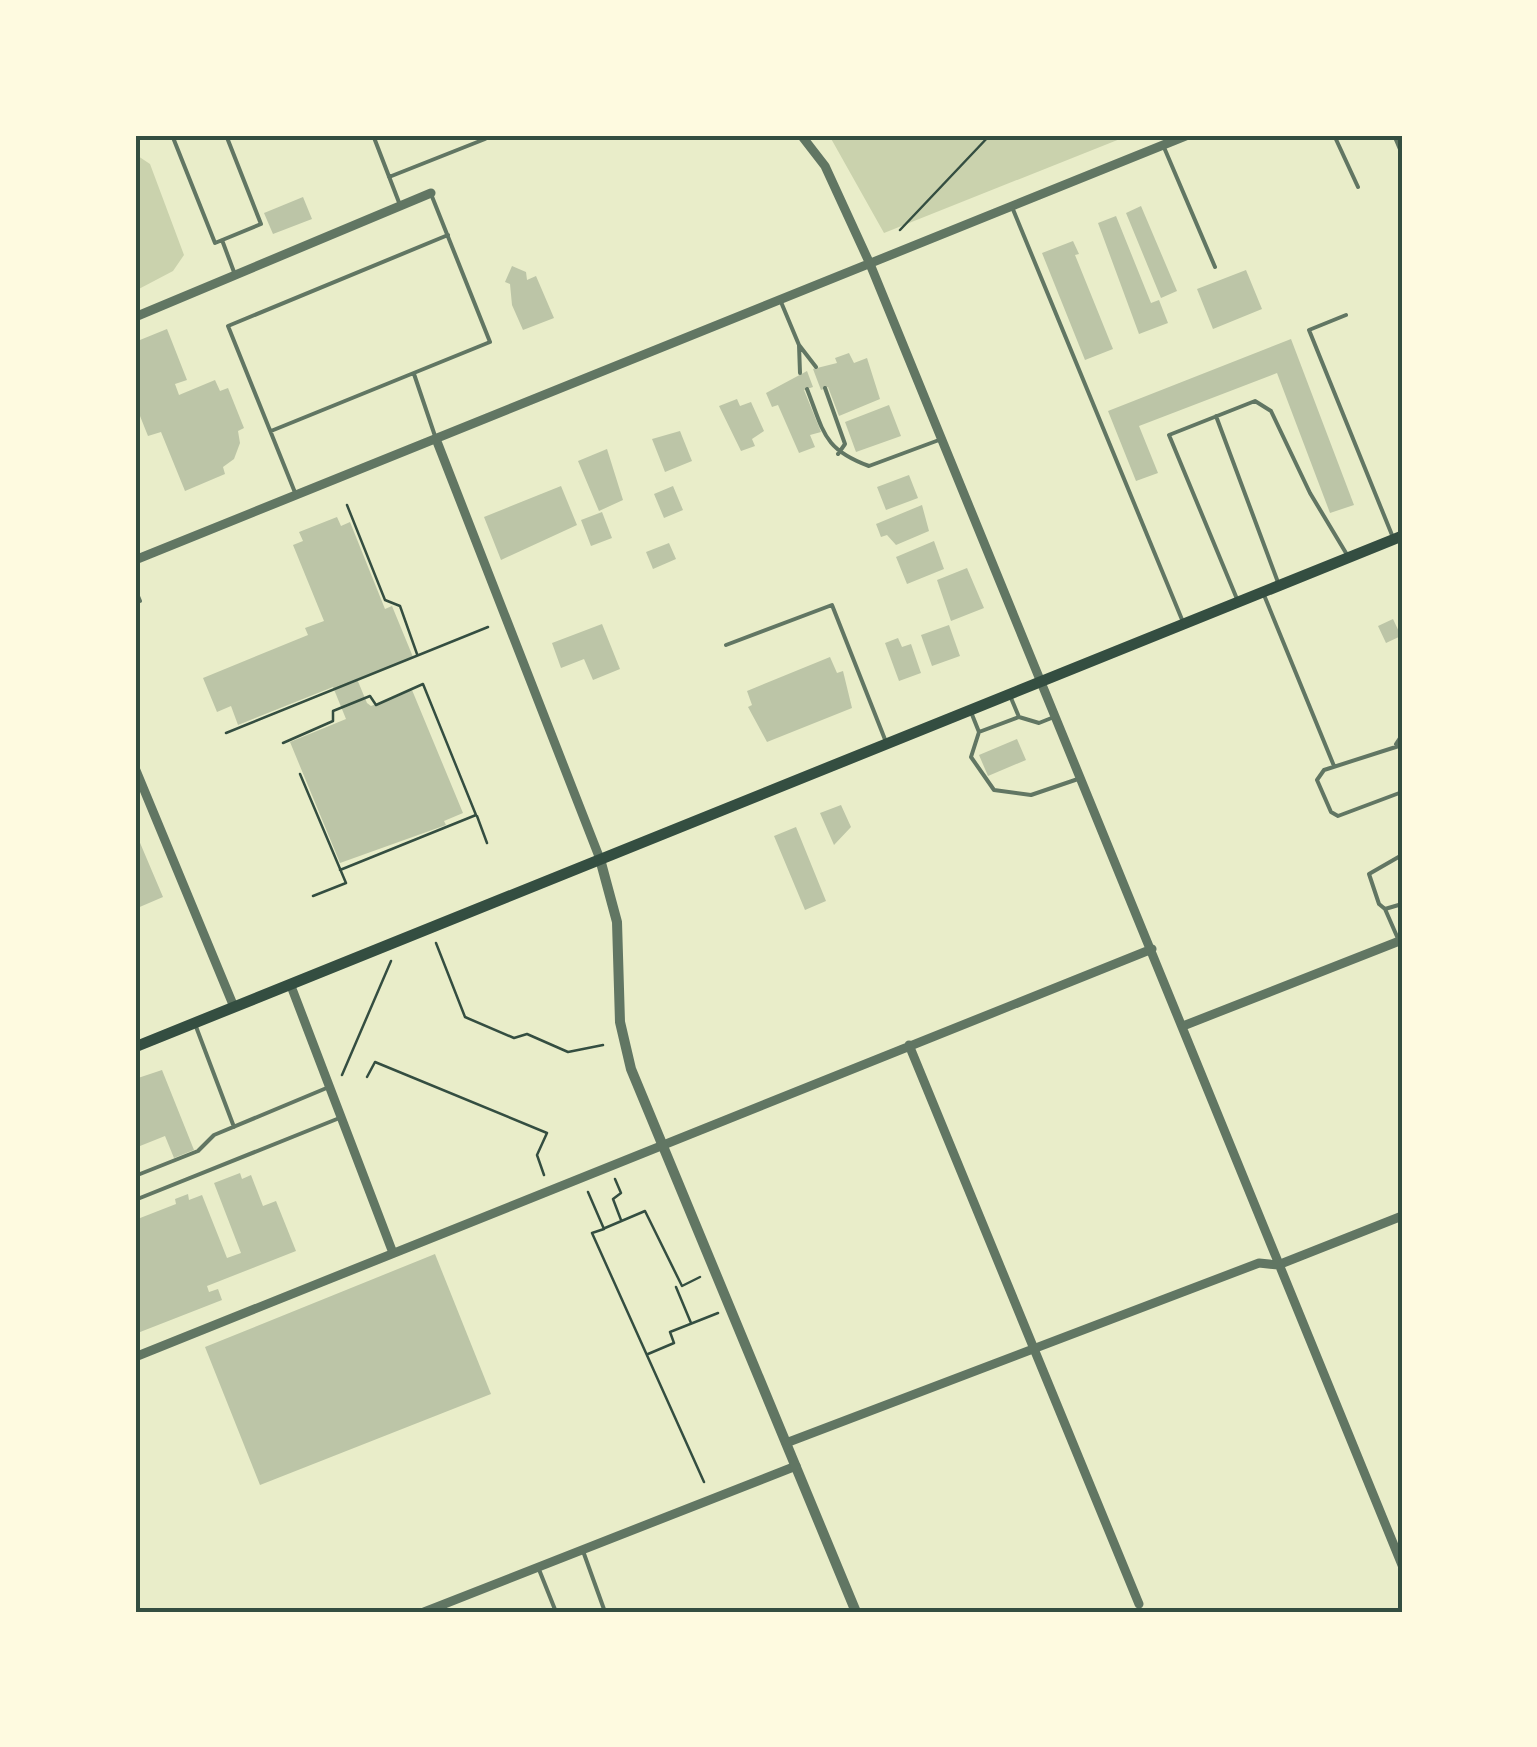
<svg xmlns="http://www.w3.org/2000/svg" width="1537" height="1747" font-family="Spectral,serif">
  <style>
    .green { fill: #cad2ad }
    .building { fill: #bcc5a7 }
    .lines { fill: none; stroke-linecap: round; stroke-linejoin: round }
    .path { stroke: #344e41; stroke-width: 2.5 }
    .service { stroke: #617663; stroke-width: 4 }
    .minor { stroke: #617663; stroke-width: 9 }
    .tertiary { stroke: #617663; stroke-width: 10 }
    .secondary { stroke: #344e41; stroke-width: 11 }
    .neatline { fill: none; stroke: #344e41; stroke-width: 4 }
  </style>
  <rect width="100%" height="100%" fill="#e9edc9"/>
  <path class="green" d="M829,135H1130L884,233Z
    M135,154L150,164L184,255L173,271L135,291Z"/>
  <path class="building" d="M303,197L312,219L273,234L264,213Z
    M1141,206L1177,291L1161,298L1126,213Z
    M1116,216L1151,303L1159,300L1168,323L1139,334L1098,223Z
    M1073,241L1079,254L1075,255L1113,349L1085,360L1042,253Z
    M512,266L526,272L527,280L536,276L554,318L523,330L512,305L510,284L505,282Z
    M1246,270L1262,309L1213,329L1197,289Z
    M167,329L187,380L175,384L179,395L215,380L220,391L228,388L244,428L238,431L240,443L234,459L223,467L225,474L185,491L161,432L148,436L140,416L135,418V342Z
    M1291,339L1354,505L1330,513L1277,373L1139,426L1158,473L1136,481L1108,411Z
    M849,353L854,363L867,358L880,399L839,416L828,387L821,390L813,369L837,363L835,358Z
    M807,371L813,387L804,390L821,432L810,435L815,447L799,453L778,405L772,407L766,393Z
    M737,399L740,406L751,402L764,431L752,439L755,446L741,451L719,406Z
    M889,405L901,436L856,452L845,422Z
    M680,431L692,461L665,472L652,439Z
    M607,449L623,500L599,511L578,461Z
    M909,475L918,498L886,510L877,487Z
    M561,486L577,525L501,560L484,517Z
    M673,486L683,510L664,518L654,494Z
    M922,505L929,531L896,545L887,535L881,537L876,524Z
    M602,512L612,538L591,546L581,520Z
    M337,517L341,526L350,522L385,609L392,606L413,657L357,679L367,703L371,706L412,690L463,813L444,821L446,825L340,863L290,742L346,719L333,687L238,725L231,706L217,712L203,678L308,635L305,628L324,621L293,545L303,541L299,532Z
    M934,541L944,569L907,584L896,557Z
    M669,543L676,559L653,569L646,552Z
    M967,568L984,608L951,621L937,580Z
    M1393,619L1401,636L1386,643L1378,626Z
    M602,624L620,669L593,680L584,659L561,668L552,643Z
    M949,625L960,656L932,666L921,635Z
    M898,638L902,647L911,644L921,673L899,681L885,643Z
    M830,657L837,673L843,671L852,708L767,742L748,707L752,705L747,691Z
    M1017,739L1026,760L988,776L979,755Z
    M841,805L851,827L834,845L820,813Z
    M796,827L826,901L805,910L774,836Z
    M135,831L163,897L135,909Z
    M162,1070L194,1150L174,1158L165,1136L135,1148V1079Z
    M240,1173L242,1179L251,1175L263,1206L276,1201L296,1251L207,1286L209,1292L218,1289L222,1300L135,1334V1220L176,1204L175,1199L188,1194L189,1200L202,1195L227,1258L241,1253L214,1183Z
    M435,1254L491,1394L260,1485L205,1347Z"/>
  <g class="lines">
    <path class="path" d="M900,230L990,135
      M347,505L385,600L400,606L417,654
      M226,733L488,627
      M283,743L333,721V711L370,696L376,705L423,684L476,815L340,870
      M300,774L346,883L313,896
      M477,816L487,843
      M436,943L465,1017L514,1038L527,1034L568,1052L603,1045
      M342,1075L391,961
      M367,1077L375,1062L547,1133L537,1155L544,1175
      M615,1179L621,1193L613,1199L621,1220
      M588,1192L604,1229L592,1233L704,1482
      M605,1228L645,1211L682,1286L700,1277
      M676,1287L691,1323
      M648,1354L674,1343L670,1332L718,1313"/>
    <path class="service" d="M172,135L215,243L261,224L226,135
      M373,135L400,205
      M1334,135L1358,187
      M1394,135L1402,154
      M1163,145L1215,267
      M389,177L485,139L483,135
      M1012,207L1183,622
      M222,240L234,272
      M781,302L799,345L816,367
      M1346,315L1309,330L1392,535
      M799,345L800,373
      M414,374L435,436
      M825,388L845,444L838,454
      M807,389C824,432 823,449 869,466L939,440
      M1216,416L1279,585
      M271,431L490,342L431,194
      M296,495L228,326L448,235
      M135,589L140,601
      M1264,595L1334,766
      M1237,599L1169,435L1255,401L1271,411L1310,493L1346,553
      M726,645L832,605L886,742
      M1011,698L1019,717
      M971,712L979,732L1019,717L1039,723L1054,717
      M979,732L971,757L994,790L1031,795L1078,779
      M1396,744L1402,735
      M1402,745L1324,770L1317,780L1331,812L1338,816L1402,792
      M1402,855L1369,874L1379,904L1385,909L1402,904
      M1385,909L1399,941
      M195,1024L234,1127
      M135,1176L198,1151L214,1135L329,1087
      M135,1200L337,1119
      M583,1551L605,1612
      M538,1567L556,1612"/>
    <path class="minor" d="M801,135L825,166L870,264L1402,1565
      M135,317L431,193
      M436,439L600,859
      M135,560L1188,135
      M135,768L234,1007
      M291,986L393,1253
      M1183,1026L1402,940
      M909,1045L1139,1604
      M135,1357L1152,949
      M786,1443L1259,1263L1278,1265L1402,1216
      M424,1612L796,1466"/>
    <path class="tertiary" d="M600,859L617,922L620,1022L631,1069L856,1612"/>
    <path class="secondary" d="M135,1047L1402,536"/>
  </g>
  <rect width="1537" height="1747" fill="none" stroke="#fefae0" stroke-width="275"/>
  <rect x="138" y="138" width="1262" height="1472" class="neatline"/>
</svg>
